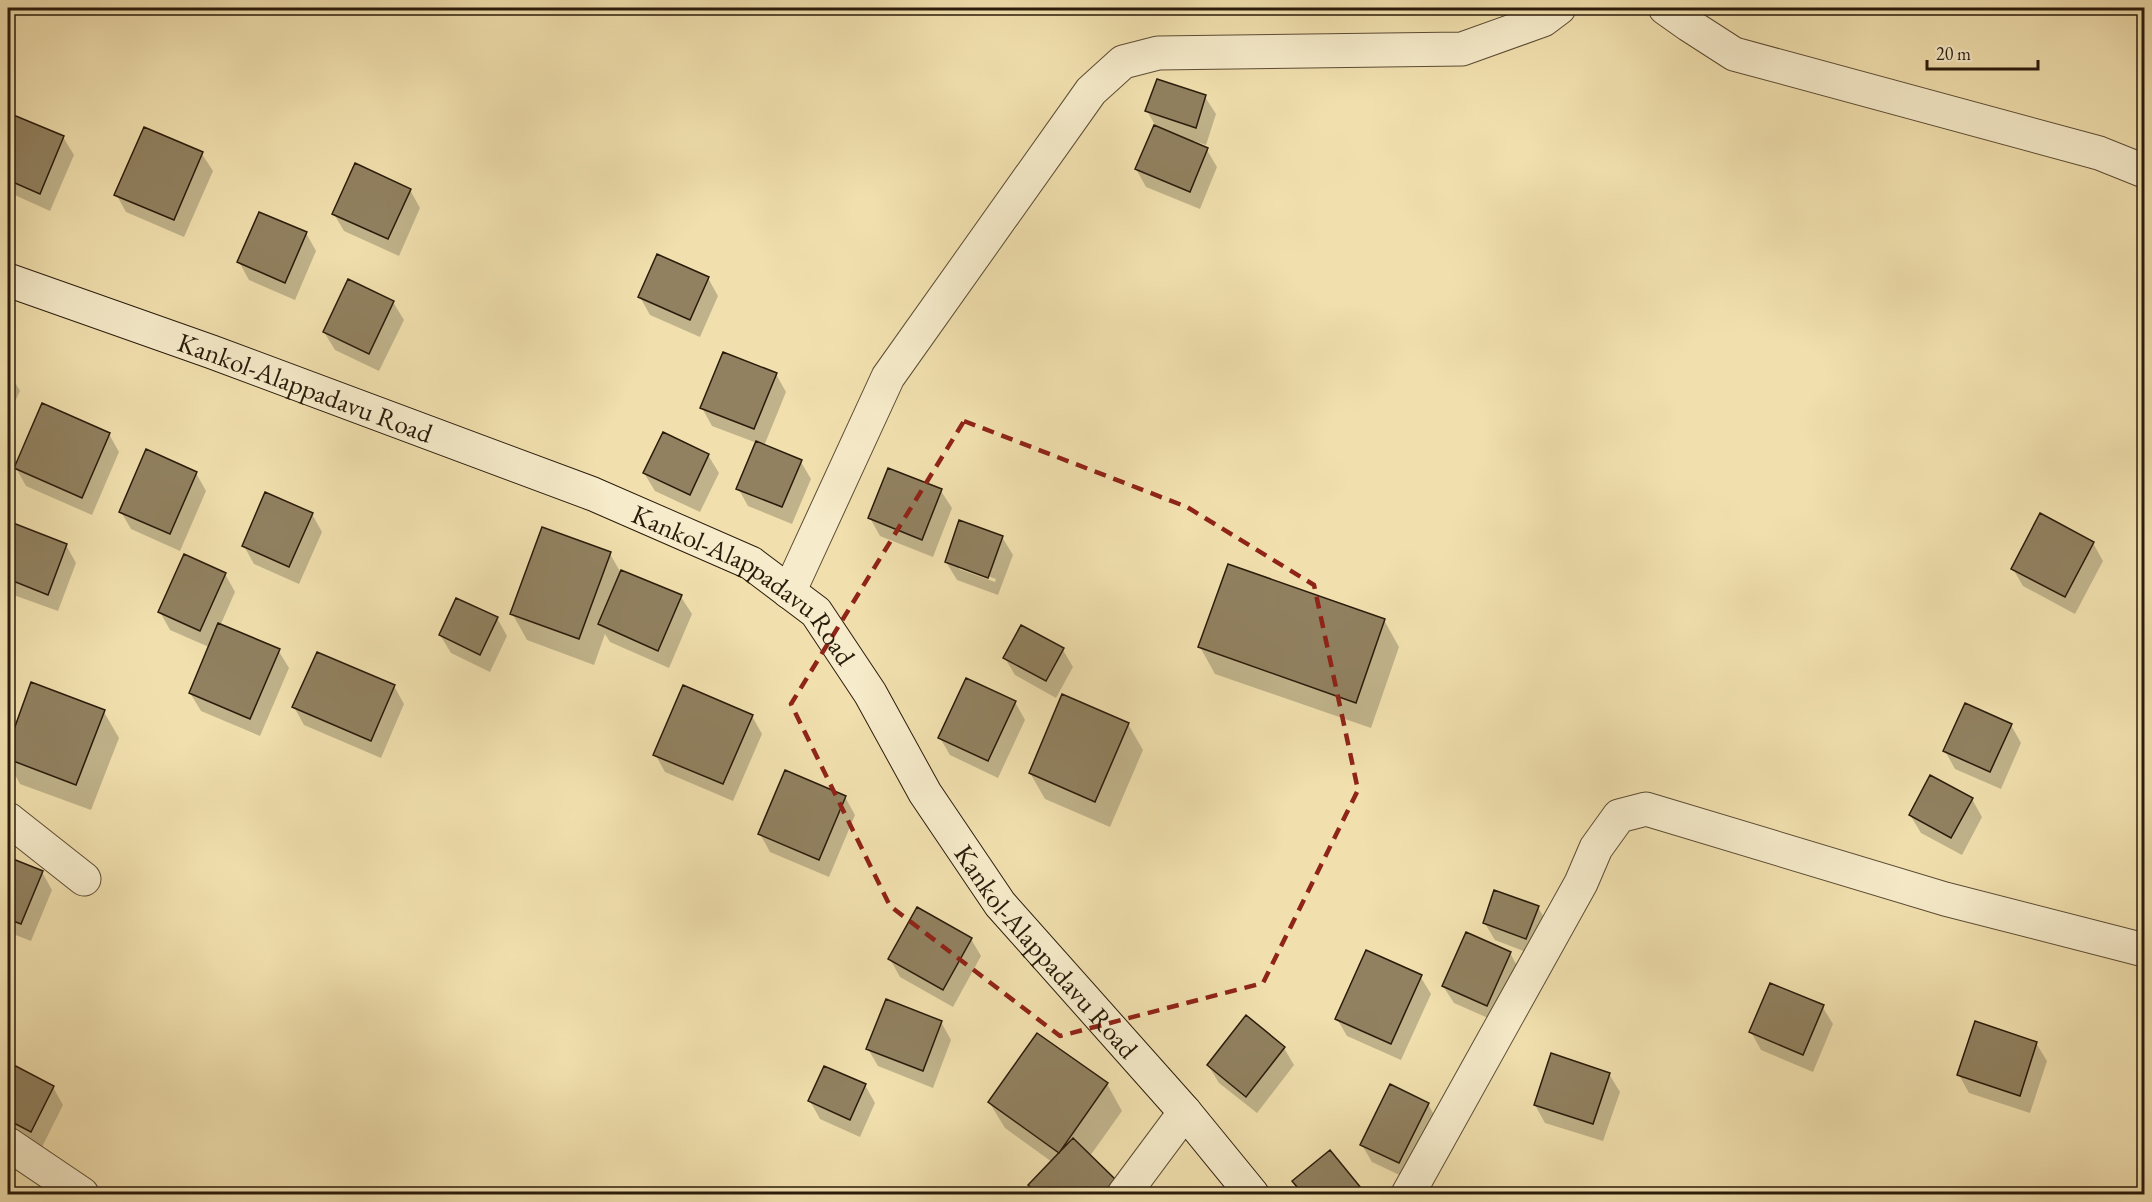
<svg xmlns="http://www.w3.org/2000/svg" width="2152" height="1202" font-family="'EB Garamond',serif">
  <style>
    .shadow { fill: #0003; fill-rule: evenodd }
    .building { fill: #918160; stroke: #2a1b0b; stroke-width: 1.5 }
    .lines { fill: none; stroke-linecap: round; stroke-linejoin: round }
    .street-casing { stroke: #5c4c34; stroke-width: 35 }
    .secondary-casing { stroke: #2a1b0b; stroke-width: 35 }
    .street { stroke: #f6ebca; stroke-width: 33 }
    .secondary { stroke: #f6ebca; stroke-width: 33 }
    .marked { fill: none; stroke: #8f2418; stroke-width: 4.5; stroke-dasharray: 12 8; stroke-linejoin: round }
    .labels { text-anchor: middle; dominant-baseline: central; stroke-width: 6; stroke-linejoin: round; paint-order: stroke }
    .street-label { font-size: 27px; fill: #2a1b0b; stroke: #f6ebca }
  </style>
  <rect width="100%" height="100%" fill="#f1e0ae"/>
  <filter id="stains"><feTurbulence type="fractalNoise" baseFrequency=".00333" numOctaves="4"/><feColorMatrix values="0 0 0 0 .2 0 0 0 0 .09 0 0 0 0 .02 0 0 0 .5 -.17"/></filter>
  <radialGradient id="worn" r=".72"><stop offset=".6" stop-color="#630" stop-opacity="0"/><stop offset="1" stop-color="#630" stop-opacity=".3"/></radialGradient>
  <path class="shadow" d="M1205,97L1216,114L1206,145L1194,141V144L1207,150L1217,167L1200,209L1146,187L1136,169L1155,125L1147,111Z
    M12,116L63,137L74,155L50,211L8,192V125Z
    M145,129L202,154L213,171L184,237L126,212L116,194Z
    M410,190L420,208L399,256L344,231L334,214Z
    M306,233L316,251L295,300L249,280L239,262Z
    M708,278L718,296L700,337L650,315L640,297Z
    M393,302L404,320L379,371L335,350L324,332Z
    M8,370L20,391L8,417Z
    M776,374L786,392L764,446L801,462L811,479L792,524L748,506L738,488L757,443L712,426L702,408Z
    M109,434L119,452L92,515L26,486L16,468Z
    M708,455L719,473L700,512L655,491L644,473Z
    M196,473L206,491L180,551L131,529L121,512Z
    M941,491L952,508L933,557L880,536L870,518Z
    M312,514L322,532L299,584L254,564L244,546Z
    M9,523L66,545L76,563L58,611L8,593Z
    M1002,537L1013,555L998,595L957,580L946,562ZM959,566L996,579L995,582L959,569Z
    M2093,543L2103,561L2075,614L2023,586L2013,569Z
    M610,554L621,573L622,572L681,597L692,614L669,668L610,642L605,634L594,665L527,640L512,613Z
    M225,574L235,592L220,626L278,650L289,668L260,736L201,711L190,693L209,647L170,630L160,612Z
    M497,618L507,636L490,672L451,653L440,635Z
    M1384,620L1399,647L1371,728L1215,674L1200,647Z
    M1063,650L1073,667L1056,698L1015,675L1005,658Z
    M32,684L104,712L119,738L91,810L20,784L8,762V750Z
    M394,686L404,704L381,758L304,725L294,707Z
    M1015,702L1025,720L998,778L950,755L940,738Z
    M752,716L762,734L733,801L665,772L655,754Z
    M1128,724L1143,750L1110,827L1045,799L1030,773Z
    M2011,725L2021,743L2001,789L1955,769L1945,751Z
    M845,797L855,815L829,877L770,852L760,834Z
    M1972,799L1982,817L1962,855L1921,833L1910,815Z
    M8,858L42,872L52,890L31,941L8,932Z
    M1538,907L1548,925L1536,956L1495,940L1484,922Z
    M971,939L981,956L953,1007L900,977L890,959Z
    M1510,953L1520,971L1497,1022L1454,1003L1443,986Z
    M1420,976L1431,994L1401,1060L1347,1036L1337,1019Z
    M1822,1006L1833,1024L1813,1072L1761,1050L1751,1032Z
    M941,1022L951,1040L933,1088L878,1066L868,1049Z
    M1038,1035L1107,1084L1122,1111L1090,1156L1123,1194H1035L1029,1186L1052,1162L1005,1128L989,1102Z
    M2036,1043L2047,1061L2030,1113L1969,1093L1959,1075Z
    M1284,1048L1294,1065L1257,1113L1219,1083L1208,1065Z
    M8,1064L53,1087L63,1105L41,1149L8,1132Z
    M1609,1074L1620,1092L1603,1141L1545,1123L1535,1105Z
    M865,1085L875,1103L860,1137L820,1119L810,1101Z
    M1428,1104L1438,1122L1410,1180L1372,1162L1362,1145Z
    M1329,1152L1364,1194H1302L1294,1181Z"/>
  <path class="building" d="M1157,79L1206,95L1196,128L1145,111Z
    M11,114L64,136L40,194L8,180V121Z
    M1154,125L1208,148L1190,192L1135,169Z
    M144,127L203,152L174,220L114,195Z
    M355,163L411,189L388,239L332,214Z
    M259,212L307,232L285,283L237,262Z
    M657,254L709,277L690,320L638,297Z
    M348,279L394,301L369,354L323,332Z
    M723,352L777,373L754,429L700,408Z
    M42,403L110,433L82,498L14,468Z
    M663,432L709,454L690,495L643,473Z
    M756,441L802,460L782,507L736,489Z
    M146,449L197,472L170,534L119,512Z
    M888,468L942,489L922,540L868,518Z
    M265,492L313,513L289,567L242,546Z
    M2040,513L2094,542L2065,597L2011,569Z
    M959,520L1003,536L988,578L945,562Z
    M8,521L67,544L48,595L8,579Z
    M542,527L611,552L579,639L510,614Z
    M184,554L226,573L200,631L158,612Z
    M1228,564L1385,619L1356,703L1198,647Z
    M621,570L682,595L658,651L598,624Z
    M456,598L498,617L480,655L439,635Z
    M218,623L280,649L250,719L189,693Z
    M1021,625L1064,648L1046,681L1003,658Z
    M317,652L395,685L371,741L292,707Z
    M966,678L1016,701L988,761L938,738Z
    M31,682L105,710L76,785L8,759V746Z
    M683,685L753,715L723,784L653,755Z
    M1062,694L1129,723L1095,802L1029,773Z
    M1965,703L2012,724L1990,772L1943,751Z
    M785,770L846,796L819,860L758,834Z
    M1930,775L1973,798L1951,838L1909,815Z
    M8,857L43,871L21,924L8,919Z
    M1494,890L1539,906L1526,939L1483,923Z
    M917,907L972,938L943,990L888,959Z
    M1466,932L1511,952L1487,1006L1442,986Z
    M1366,950L1422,975L1391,1044L1335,1019Z
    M1770,983L1824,1005L1803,1055L1749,1032Z
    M886,999L942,1021L923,1071L866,1049Z
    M1246,1015L1285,1047L1246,1097L1207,1065Z
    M1975,1021L2037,1042L2020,1096L1957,1075Z
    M1037,1033L1108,1083L1059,1153L988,1102Z
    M1551,1053L1610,1073L1593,1124L1534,1105Z
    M8,1062L54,1086L31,1132L8,1120Z
    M824,1066L866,1084L850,1120L808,1101Z
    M1390,1084L1429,1103L1399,1163L1360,1145Z
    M1073,1138L1116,1180L1101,1194H1037L1028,1185Z
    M1330,1150L1366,1194H1303L1292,1181Z"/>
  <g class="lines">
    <g class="street-casing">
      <path id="street" d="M1665,8L1689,25L1734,54L2099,153L2144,171
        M789,592L888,377L1091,91L1123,62L1158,53L1462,49L1543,20L1559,8
        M8,819L84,879
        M8,1144L82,1194
        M1124,1194L1185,1112
        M1408,1194L1581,883L1596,848L1619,816L1646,809L1945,899L2144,950"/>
    </g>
    <g class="secondary-casing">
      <g id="secondary">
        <path id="s1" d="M8,280L212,352L593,494L751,563L816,612L870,693L925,793L1000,904L1185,1112L1252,1194"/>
      </g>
    </g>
    <use href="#street" class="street"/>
    <use href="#secondary" class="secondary"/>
  </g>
  <path class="marked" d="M964,421L1187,507L1314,585L1358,790L1263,983L1060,1036L890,906L791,704Z"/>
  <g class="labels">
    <g class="street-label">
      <text stroke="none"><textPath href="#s1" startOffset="316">Kankol-Alappadavu Road</textPath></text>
      <text stroke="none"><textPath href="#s1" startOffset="802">Kankol-Alappadavu Road</textPath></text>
      <text stroke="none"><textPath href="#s1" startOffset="1288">Kankol-Alappadavu Road</textPath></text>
    </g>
  </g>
  <rect width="2152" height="1202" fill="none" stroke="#f1e0ae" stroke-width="30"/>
  <rect x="9" y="9" width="2134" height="1184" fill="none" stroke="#2a1b0b" stroke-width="3"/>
  <rect x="15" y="15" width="2122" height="1172" fill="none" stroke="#2a1b0b" stroke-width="1.5"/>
  <path d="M1927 60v9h111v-9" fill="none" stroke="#2a1b0b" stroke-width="3"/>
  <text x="1936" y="60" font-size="18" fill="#2a1b0b" stroke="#f6ebca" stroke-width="4.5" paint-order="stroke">20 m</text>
  <rect width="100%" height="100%" filter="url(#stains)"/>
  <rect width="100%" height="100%" fill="url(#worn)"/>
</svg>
